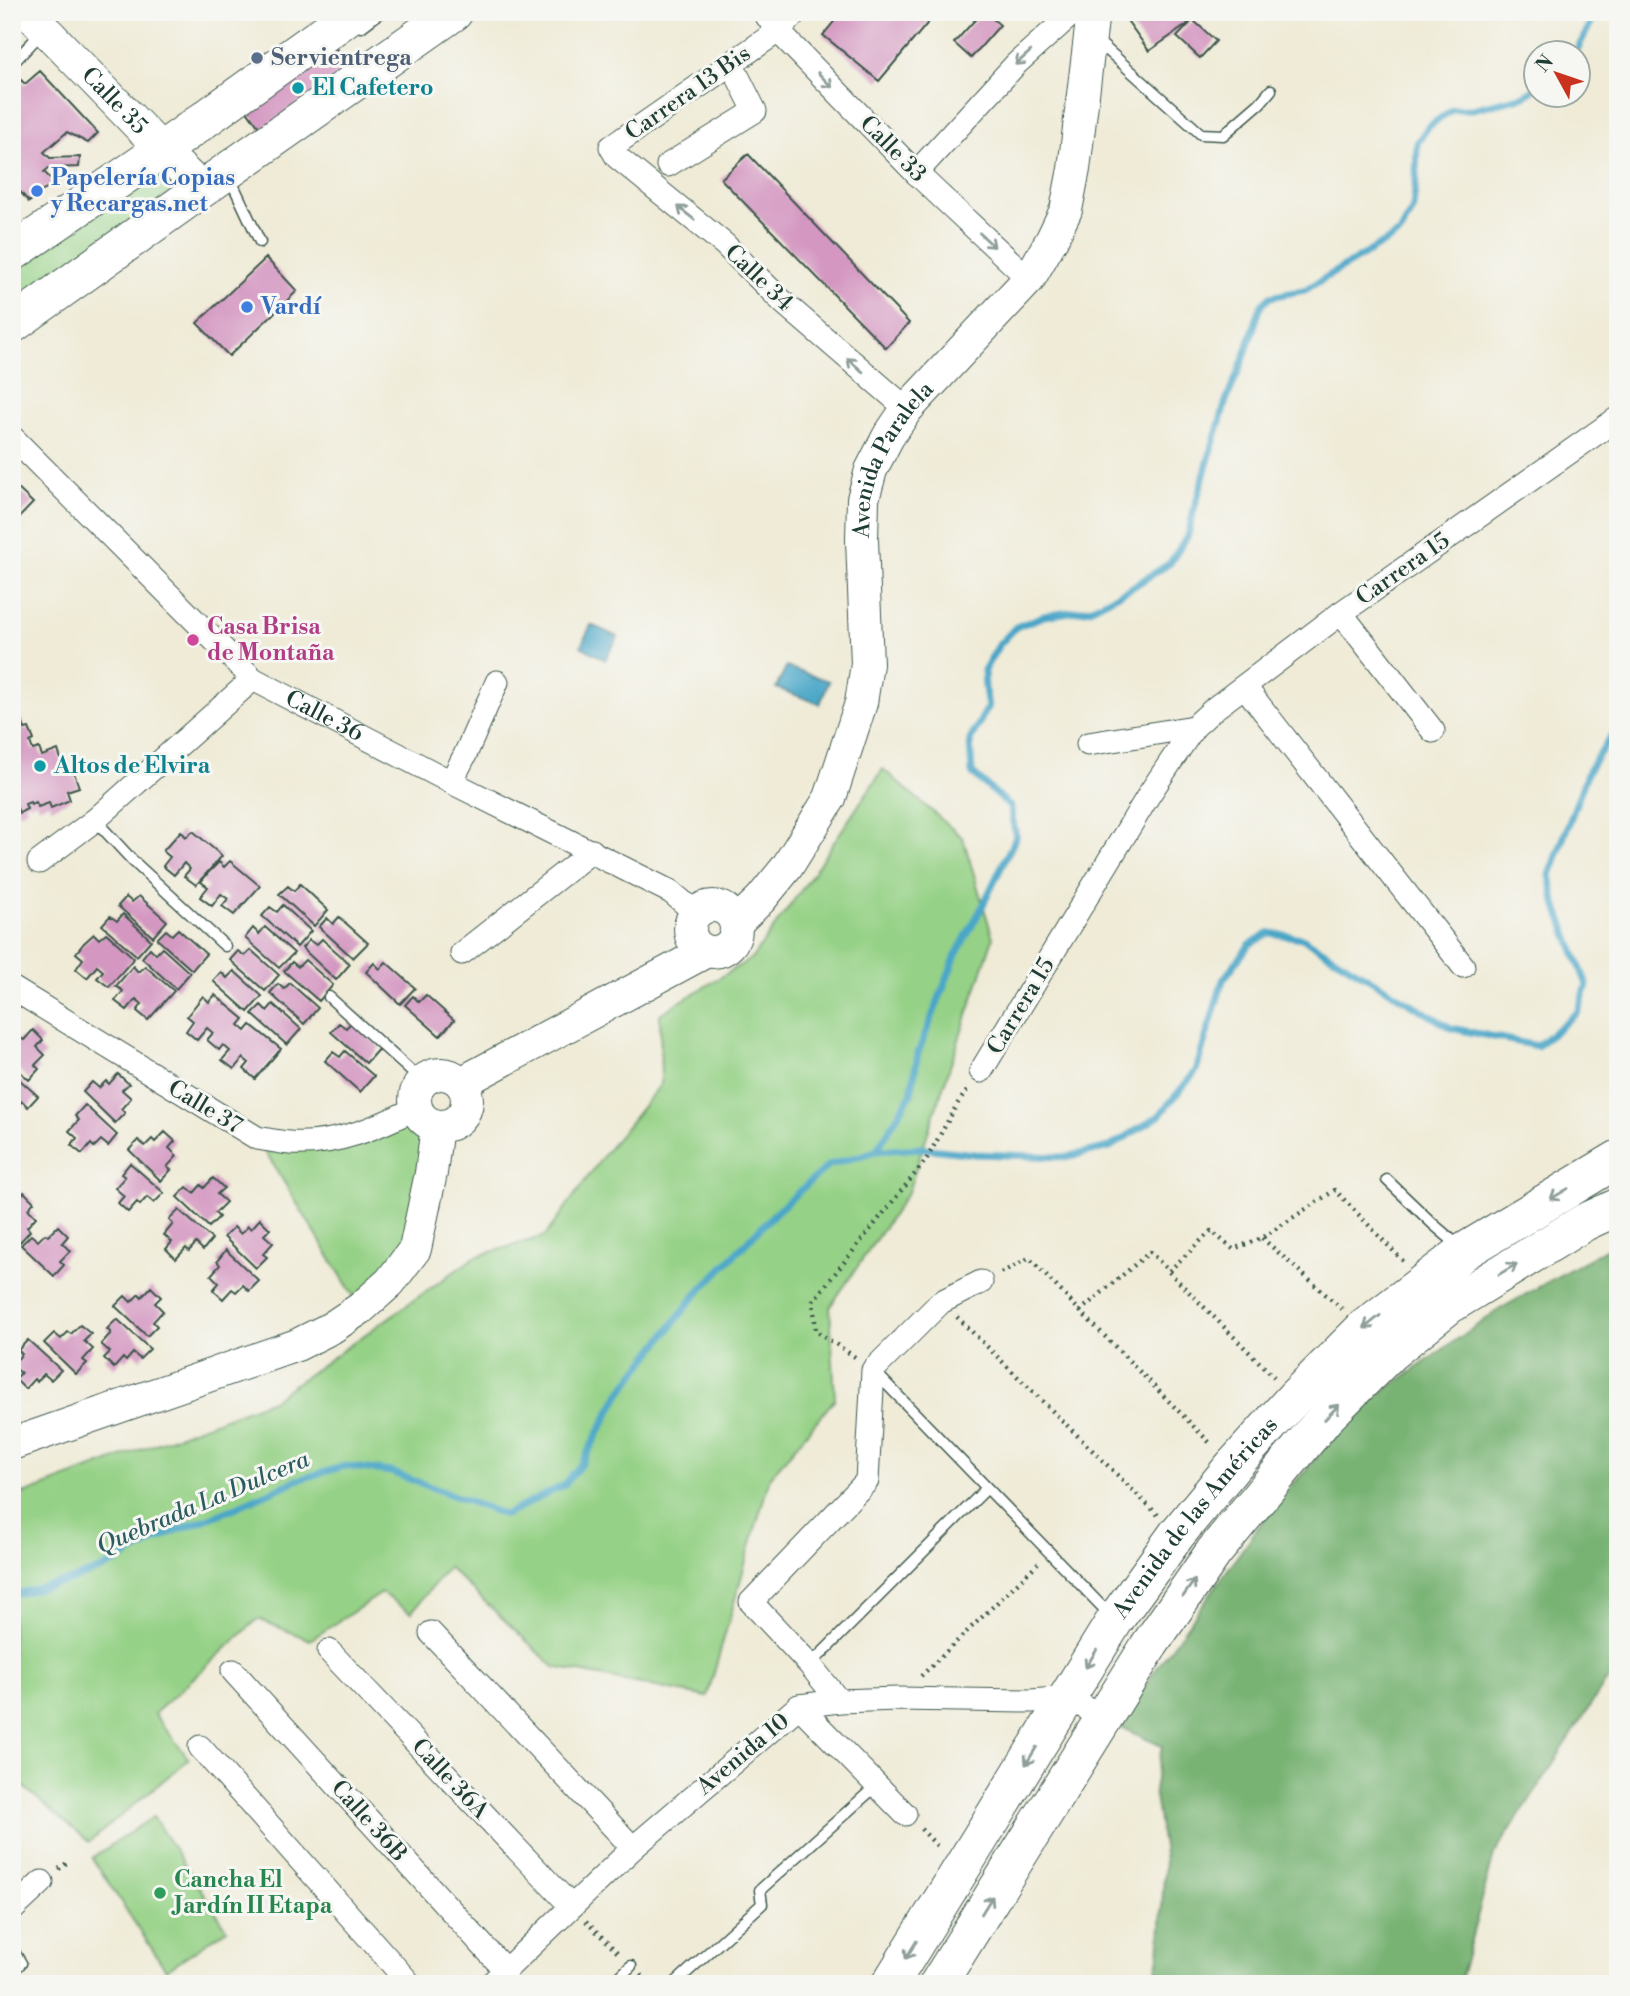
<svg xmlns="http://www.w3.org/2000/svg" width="1630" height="1996" font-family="'Libre Bodoni',serif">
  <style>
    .green { fill: #95d186; stroke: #5a875d; stroke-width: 2 }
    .forest { fill: #78b373; stroke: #4c7854; stroke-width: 2 }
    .water { fill: #48a6c7; stroke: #34727e; stroke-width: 2 }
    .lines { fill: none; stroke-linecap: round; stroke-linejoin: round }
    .stream { stroke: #48a6c7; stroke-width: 7 }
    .building { fill: #d497c1 }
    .service-casing { stroke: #3e574c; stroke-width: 13 }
    .minor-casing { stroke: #3e574c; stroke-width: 25 }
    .secondary-casing { stroke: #3e574c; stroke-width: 34 }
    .primary-casing { stroke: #3e574c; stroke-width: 39 }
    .path { stroke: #3e574c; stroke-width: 4.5; stroke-dasharray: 2 5; stroke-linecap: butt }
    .service { stroke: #fff; stroke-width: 10 }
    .minor { stroke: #fff; stroke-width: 23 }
    .secondary { stroke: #fff; stroke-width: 32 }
    .primary { stroke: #fff; stroke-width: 37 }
    .oneway { stroke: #8f9e9a }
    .service-dot { fill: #5c6f8a; stroke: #f6f6f2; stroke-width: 2.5 }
    .culture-dot { fill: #0f9aa8; stroke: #f6f6f2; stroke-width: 2.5 }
    .shop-dot { fill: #3f7fe0; stroke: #f6f6f2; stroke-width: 2.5 }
    .hotel-dot { fill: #d1479c; stroke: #f6f6f2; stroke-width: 2.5 }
    .leisure-dot { fill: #2e9e5b; stroke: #f6f6f2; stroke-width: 2.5 }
    .labels { text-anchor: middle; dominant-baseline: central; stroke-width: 6; stroke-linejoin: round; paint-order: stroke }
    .service-label { font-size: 23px; font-weight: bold; fill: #4e5e75; stroke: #f6f6f2; text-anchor: start }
    .culture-label { font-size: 23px; font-weight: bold; fill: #0d838f; stroke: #f6f6f2; text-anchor: start }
    .street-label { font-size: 23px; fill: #1f3d34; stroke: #f6f6f2 }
    .shop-label { font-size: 23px; font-weight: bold; fill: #366cbe; stroke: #f6f6f2; text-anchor: start }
    .hotel-label { font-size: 23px; font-weight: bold; fill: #b23c85; stroke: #f6f6f2; text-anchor: start }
    .leisure-label { font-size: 23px; font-weight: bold; fill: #27864d; stroke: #f6f6f2; text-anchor: start }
    .water-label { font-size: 24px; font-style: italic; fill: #2b5c60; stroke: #f6f6f2 }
  </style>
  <rect width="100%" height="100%" fill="#f6f6f2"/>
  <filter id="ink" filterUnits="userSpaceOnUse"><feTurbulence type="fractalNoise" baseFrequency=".0143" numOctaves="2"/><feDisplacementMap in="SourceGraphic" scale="14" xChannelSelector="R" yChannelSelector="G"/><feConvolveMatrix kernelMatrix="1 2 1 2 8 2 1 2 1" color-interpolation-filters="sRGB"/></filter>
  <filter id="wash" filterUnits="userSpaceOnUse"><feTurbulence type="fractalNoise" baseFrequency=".00686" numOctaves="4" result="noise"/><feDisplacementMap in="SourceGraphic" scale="28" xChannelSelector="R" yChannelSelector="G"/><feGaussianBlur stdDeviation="1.57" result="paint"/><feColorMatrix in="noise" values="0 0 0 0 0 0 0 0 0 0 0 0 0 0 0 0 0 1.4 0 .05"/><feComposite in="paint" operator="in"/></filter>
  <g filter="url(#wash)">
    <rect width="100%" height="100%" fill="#efebd7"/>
    <path class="green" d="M173,160L191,179L12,304V273Z
      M883,769L963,838L993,938L908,1192L830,1307L835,1399L770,1477L707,1697L554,1667L448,1567L411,1613L382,1593L310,1640L258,1619L154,1714L189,1759L89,1842L12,1777V1489L24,1494L272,1400L475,1257L545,1236L606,1152L661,1084L660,1014L752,958L807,882Z
      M421,1116L428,1122L415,1249L361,1308L257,1138L291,1143Z
      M153,1817L227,1929L166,1970L92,1858Z"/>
    <path class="forest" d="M1618,1242V1677L1607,1680L1494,1855L1459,1984H1153L1159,1957L1165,1860L1154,1790L1162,1746L1122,1728L1151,1676L1275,1504L1364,1405L1500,1309Z"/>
    <path class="water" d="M591,625L618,637L605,660L581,646Z
      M786,667L829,681L820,704L776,688Z"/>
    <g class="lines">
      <path class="stream" d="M1576,52L1594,17V12
        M876,1151L911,1094L918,1053L956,955L981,909L1016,837L1010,806L972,773L970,740L988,707L985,688L984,670L999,645L1016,627L1044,616L1090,609L1131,588L1170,563L1188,535L1194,509L1226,401L1244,358L1261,306L1270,297L1305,290L1400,233L1413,208L1416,180L1417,143L1428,127L1453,109H1472L1525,96L1536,88
        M12,1595L68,1581L102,1569L170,1533L228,1511L297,1480L345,1466L391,1472L505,1515L564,1485L582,1463L620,1393L694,1297L775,1213L829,1165L876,1151L921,1148L975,1154L1066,1157L1110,1147L1159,1116L1196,1071L1223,980L1250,944L1270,933L1302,938L1451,1028L1537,1046L1578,1012L1587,985L1555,902L1550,875L1588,771L1618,726"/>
    </g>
    <g id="blocks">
      <path class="building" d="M842,12H923L931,19L879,81L823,35Z
        M982,12H985L1000,25L971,58L954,43Z
        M1121,12H1180L1188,24L1149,51Z
        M1193,20L1216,41L1200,58L1177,37Z
        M334,46L349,67L261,130L246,109Z
        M40,71L98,133L88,143L67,132L44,152L50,158L80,157L79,167L49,168L44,172L54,182L29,202L17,188L12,192V89L21,80L25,84Z
        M748,154L909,323L886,348L721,179Z
        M266,258L297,291L229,356L197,323Z
        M12,483L33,503L12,525Z
        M20,716L25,729L29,728L34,740L30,742L33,750L39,748L42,756L58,750L62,762L66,760L70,771L73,770L79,787L67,791L70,800L51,808L49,803L38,807L36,802L31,804L30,802L25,804L27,809L19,813L17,808L12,810V719Z
        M181,831L186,837L193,831L222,856L196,885L184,876L190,869L184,863L174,875L163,866L170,857L163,851Z
        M230,861L260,886L234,915L222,906L228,899L221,894L212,906L200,897L208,887L201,882L209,872L219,862L224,867Z
        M300,884L328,910L314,926L279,894L288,886L294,891Z
        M139,896L167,921L153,937L118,906L126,897L132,902Z
        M283,905L311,931L297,947L262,916L270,907L277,912Z
        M123,914L151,940L137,956L102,925L110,916L117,921Z
        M339,917L368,943L353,958L319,927L327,918L333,924Z
        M265,927L294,953L279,968L245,938L253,928L259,934Z
        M178,929L206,954L192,970L157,939L166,930L172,935Z
        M106,933L134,958L109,987L97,978L103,971L97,966L87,978L76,969L83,959L76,953L84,943L94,934L99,939Z
        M322,939L350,964L336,980L302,948L309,940L316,945Z
        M150,948L156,954L162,948L190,973L176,989L142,958Z
        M251,950L279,975L265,991L230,960L238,951L245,956Z
        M305,960L333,985L319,1001L284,971L292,962L298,967Z
        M386,962L415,988L400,1004L366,972L374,963L380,969Z
        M133,966L138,972L145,966L174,991L148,1020L137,1011L142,1004L136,999L127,1010L115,1001L123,991L116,986Z
        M234,971L262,996L248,1012L213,981L221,972L227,978Z
        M290,983L318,1008L304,1024L270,993L278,984L284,989Z
        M215,995L244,1019L239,1025L246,1031L251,1025L281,1049L255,1079L244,1069L249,1063L243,1058L234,1069L222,1060L230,1051L223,1045L219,1050L207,1040L213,1033L207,1028L197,1040L186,1031L193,1021L187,1016L203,996L209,1002Z
        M426,995L454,1020L440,1036L405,1005L413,996L419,1002Z
        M273,1004L301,1029L287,1045L252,1014L261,1005L267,1011Z
        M352,1022L380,1047L366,1063L331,1032L339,1023L346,1028Z
        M33,1030L43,1040L37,1047L45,1055L35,1065L39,1069L29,1080L12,1064V1046L20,1038L24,1040Z
        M345,1051L374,1076L360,1092L325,1061L333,1052L340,1057Z
        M12,1073L38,1096L28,1107L22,1101L15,1109L12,1106Z
        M118,1074L129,1084L122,1090L131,1098L121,1109L125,1113L115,1123L83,1092L92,1082L99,1088L106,1081L109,1084Z
        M85,1105L117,1135L108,1146L101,1140L94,1147L91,1144L82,1154L71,1145L77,1138L69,1131L79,1120L75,1116Z
        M165,1132L175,1141L169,1148L177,1156L167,1167L171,1170L161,1181L129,1150L138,1140L145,1146L152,1139L155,1142Z
        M130,1163L164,1193L154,1203L147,1197L140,1205L137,1202L128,1212L118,1203L124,1196L115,1188L125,1177L121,1174Z
        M213,1178L224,1188L217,1194L226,1202L215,1213L219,1217L209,1227L177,1197L187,1187L194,1193L201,1185L204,1188Z
        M24,1192L34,1202L28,1209L36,1217L27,1227L30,1231L20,1242L12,1234V1200L15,1202Z
        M179,1210L212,1239L203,1250L196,1243L189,1251L186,1248L176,1259L166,1249L172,1242L164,1235L173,1224L169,1220Z
        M260,1219L270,1229L264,1235L273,1243L263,1254L267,1257L256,1268L224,1237L234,1227L241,1234L248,1226L251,1229Z
        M58,1226L68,1236L62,1243L70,1251L60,1261L64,1265L54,1276L21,1245L31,1235L38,1241L45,1234L48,1236Z
        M226,1250L259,1281L249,1291L243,1285L236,1292L232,1289L223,1299L213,1290L219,1283L211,1275L220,1265L217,1261Z
        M151,1287L161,1297L155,1303L163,1311L153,1322L157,1326L147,1336L115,1306L125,1296L131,1302L139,1294L142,1297Z
        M117,1319L150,1349L140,1359L133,1353L126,1361L123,1358L114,1368L104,1358L110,1352L101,1344L111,1333L107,1329Z
        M80,1325L91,1334L84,1341L93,1349L83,1360L87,1363L76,1374L44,1343L54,1333L61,1339L68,1332L71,1334Z
        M28,1340L61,1370L51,1380L44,1374L37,1382L34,1379L25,1389L15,1379L21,1373L12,1365L22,1354L18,1350Z"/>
    </g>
  </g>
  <g filter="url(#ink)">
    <use href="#blocks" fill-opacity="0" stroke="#3e574c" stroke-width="2"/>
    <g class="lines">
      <g class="service-casing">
        <path id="service" d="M361,27L381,12
          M1094,38L1201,134L1223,135L1260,103L1271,90
          M12,64L44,30
          M230,178L260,242
          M95,820L133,861L225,946
          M329,997L423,1082
          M1387,1180L1433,1224L1460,1247
          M875,1372L1112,1617
          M810,1665L987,1488
          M12,1949L21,1963L12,1972
          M612,1984L631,1966
          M674,1984L762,1904L760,1890L876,1786"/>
      </g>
      <g class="minor-casing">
        <g id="minor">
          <path d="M764,12L778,31L916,173L1029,279"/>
          <path d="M796,12L778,31L611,147L617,157L724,244L785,304L907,409"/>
          <path d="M668,165L755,111L731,63"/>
          <path d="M916,173L1016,64L1074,12"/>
          <path id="s1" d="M12,437L253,679L451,782L671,892L696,913"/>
          <path d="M1341,613L1433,731"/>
          <path d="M1245,687L1463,966"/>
          <path d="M1088,744L1194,727"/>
          <path d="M451,782L465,755L497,682"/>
          <path d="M39,862L95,820L253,679"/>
          <path d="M462,953L592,851"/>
          <path d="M12,988L257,1138C268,1140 279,1142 290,1143C335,1146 378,1127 416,1108"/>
          <path d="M981,1071L1150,793L1194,727L1215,708L1341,613L1618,418"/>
          <path d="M431,1633L633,1848"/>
          <path d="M329,1651L571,1906"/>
          <path d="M233,1671L506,1971"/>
          <path d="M839,1701L810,1665L751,1602L867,1481L873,1370L941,1302L981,1282"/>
          <path d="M799,1706L905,1814"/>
          <path d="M200,1747L410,1984"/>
          <path d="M12,1910L42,1882"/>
          <path d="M491,1984L633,1848L799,1706L839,1701L897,1699L1032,1701L1066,1698L1104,1717"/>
        </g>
      </g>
      <g class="secondary-casing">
        <g id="secondary">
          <path id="s2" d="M28,12L162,150L202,189"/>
          <circle cx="713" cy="929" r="23"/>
          <path id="s3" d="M736,923L761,899L787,867L830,798L861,703L867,664L862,540L863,499L871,470L888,437L907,409L1029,279L1052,239L1066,210L1074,169L1093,12"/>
          <circle cx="441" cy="1100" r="26"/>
          <path d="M461,1083L705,952"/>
          <path d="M12,1444L297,1345L331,1328L361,1308L390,1282L415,1249L431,1173L437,1126"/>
        </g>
      </g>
      <g class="primary-casing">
        <g id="primary">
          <path d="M12,253L162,150L354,12"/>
          <path d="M12,325L202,189L454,12"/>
          <path id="s4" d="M890,1984L1115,1620L1177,1534L1233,1466L1294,1398L1364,1328L1465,1251L1618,1159"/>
          <path d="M938,1984L1150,1644L1214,1552L1325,1418L1391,1352L1448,1306L1585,1222L1618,1207"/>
        </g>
      </g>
      <path class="path" d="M1262,1238L1342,1309
        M1169,1272L1274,1377
        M1001,1273L1029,1258L1080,1311L1150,1252L1169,1271L1211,1231L1233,1249L1262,1238L1335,1190L1403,1261
        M1080,1311L1212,1445
        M957,1317L1158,1515
        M855,1357L816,1331L813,1301L926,1160L958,1103L969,1088
        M921,1676L1038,1563
        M921,1829L939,1848
        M59,1869L68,1862
        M586,1921L620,1955
        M641,1975L652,1984"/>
      <use href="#service" class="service"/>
      <use href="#minor" class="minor"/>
      <use href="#secondary" class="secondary"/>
      <use href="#primary" class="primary"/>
    </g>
    <defs><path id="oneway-shaft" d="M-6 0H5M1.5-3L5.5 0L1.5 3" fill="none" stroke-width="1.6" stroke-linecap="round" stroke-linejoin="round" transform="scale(1.75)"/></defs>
    <g class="oneway">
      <use href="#oneway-shaft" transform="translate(1023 58) rotate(138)"/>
      <use href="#oneway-shaft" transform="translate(825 80) rotate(46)"/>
      <use href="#oneway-shaft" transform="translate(686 213) rotate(-141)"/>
      <use href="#oneway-shaft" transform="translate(987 240) rotate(43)"/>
      <use href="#oneway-shaft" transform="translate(855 365) rotate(-139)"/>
      <use href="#oneway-shaft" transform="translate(1559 1194) rotate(149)"/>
      <use href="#oneway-shaft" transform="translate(1508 1269) rotate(-31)"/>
      <use href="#oneway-shaft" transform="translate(1372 1322) rotate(141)"/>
      <use href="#oneway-shaft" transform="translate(1332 1412) rotate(-46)"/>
      <use href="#oneway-shaft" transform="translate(1189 1588) rotate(-55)"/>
      <use href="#oneway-shaft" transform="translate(1091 1659) rotate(122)"/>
      <use href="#oneway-shaft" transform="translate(1031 1756) rotate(122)"/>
      <use href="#oneway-shaft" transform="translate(987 1905) rotate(-58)"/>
      <use href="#oneway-shaft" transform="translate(911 1950) rotate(122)"/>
    </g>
  </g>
  <circle class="service-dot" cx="257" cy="58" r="7"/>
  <g class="culture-dot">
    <circle cx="298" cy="88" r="7"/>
    <circle cx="40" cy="766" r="7"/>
  </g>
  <g class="shop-dot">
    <circle cx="37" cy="191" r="7"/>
    <circle cx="247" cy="307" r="7"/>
  </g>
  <circle class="hotel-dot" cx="193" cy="640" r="7"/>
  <circle class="leisure-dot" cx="160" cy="1893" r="7"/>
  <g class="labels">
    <g class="service-label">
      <text x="271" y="58">Servientrega</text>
    </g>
    <g class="culture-label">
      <text x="312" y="88">El Cafetero</text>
      <text x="54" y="766">Altos de Elvira</text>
    </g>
    <g class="street-label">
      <text transform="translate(688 93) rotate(-35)">Carrera 13 Bis</text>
      <text stroke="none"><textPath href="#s2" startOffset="124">Calle 35</textPath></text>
      <text transform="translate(893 149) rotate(45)">Calle 33</text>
      <text transform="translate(759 278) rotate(44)">Calle 34</text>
      <text stroke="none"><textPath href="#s3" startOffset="509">Avenida Paralela</textPath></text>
      <text transform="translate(1403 569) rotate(-35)">Carrera 15</text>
      <text stroke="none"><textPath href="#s1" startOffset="422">Calle 36</textPath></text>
      <text transform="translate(1021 1006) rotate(-59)">Carrera 15</text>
      <text transform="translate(205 1107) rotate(31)">Calle 37</text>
      <text stroke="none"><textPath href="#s4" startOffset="558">Avenida de las Américas</textPath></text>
      <text transform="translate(743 1754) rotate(-40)">Avenida 10</text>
      <text transform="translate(450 1779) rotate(47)">Calle 36A</text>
      <text transform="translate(369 1821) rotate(48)">Calle 36B</text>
    </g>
    <g class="shop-label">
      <text x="51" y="178">Papelería Copias<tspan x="51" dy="26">y Recargas.net</tspan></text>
      <text x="261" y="307">Vardí</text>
    </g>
    <g class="hotel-label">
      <text x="207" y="627">Casa Brisa<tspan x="207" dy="26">de Montaña</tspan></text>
    </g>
    <g class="leisure-label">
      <text x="174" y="1880">Cancha El<tspan x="174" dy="26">Jardín II Etapa</tspan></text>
    </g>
    <g class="water-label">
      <text transform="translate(203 1503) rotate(-23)">Quebrada La Dulcera</text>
    </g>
  </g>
  <rect width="1630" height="1996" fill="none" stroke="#f6f6f2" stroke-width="42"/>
  <g transform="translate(1557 74) rotate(310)"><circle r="33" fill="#f6f6f2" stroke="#a0aca6" stroke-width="2"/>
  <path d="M0-5L12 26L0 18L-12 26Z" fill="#c8321e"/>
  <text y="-10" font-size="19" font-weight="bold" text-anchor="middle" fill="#1f3d34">N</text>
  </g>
</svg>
